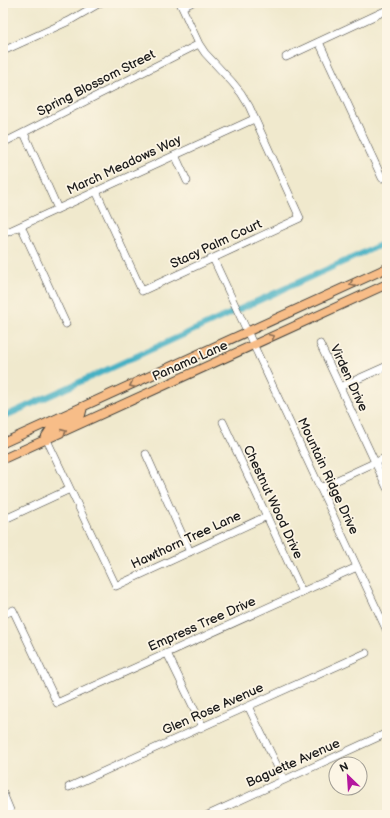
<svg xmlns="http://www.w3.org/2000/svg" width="390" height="818" font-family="'Balsamiq Sans',sans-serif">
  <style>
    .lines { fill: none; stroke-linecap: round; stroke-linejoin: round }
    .canal { stroke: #46b1c4; stroke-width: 6 }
    .minor-casing { stroke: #3c3b37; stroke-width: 8 }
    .major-casing { stroke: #3c3b37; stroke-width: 10 }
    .minor { stroke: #fff; stroke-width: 7 }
    .major { stroke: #f7bd88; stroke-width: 8 }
    .oneway { stroke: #8a6c52 }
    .labels { text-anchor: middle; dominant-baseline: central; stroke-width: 3.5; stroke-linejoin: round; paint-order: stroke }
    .street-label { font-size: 13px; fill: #1c1c1c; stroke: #fcf5e5 }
  </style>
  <rect width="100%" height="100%" fill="#fcf5e5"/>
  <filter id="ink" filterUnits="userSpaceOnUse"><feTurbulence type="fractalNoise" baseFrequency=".025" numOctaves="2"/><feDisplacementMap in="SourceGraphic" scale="8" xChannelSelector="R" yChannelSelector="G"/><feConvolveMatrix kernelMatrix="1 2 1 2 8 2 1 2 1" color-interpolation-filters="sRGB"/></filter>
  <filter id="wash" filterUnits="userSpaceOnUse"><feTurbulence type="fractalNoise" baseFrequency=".012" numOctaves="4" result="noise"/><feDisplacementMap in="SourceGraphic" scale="16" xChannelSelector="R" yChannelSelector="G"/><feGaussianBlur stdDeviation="0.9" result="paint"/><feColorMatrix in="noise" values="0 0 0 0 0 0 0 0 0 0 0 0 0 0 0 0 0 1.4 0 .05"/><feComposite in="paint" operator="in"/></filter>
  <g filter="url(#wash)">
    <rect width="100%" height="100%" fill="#f0e9cd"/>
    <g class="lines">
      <path class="canal" d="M3,417L387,242"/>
    </g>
  </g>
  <g filter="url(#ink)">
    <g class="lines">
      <g class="minor-casing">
        <path id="minor" d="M182,7L191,3
          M319,42L382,178L387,175
          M3,51L69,21L100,3
          M286,57L387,10
          M24,133L58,209
          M3,143L199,44
          M175,155L187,181
          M96,191L142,291L300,218L249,106L241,93L232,82L205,53L199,44L180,3
          M21,226L66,324
          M3,234L254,119
          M213,258L387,631
          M320,344L387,488
          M340,387L387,366
          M223,422L302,592
          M47,440L116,586L267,516
          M146,454L190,552
          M320,488L387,457
          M3,520L70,489
          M3,615L13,610L57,703L357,567
          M167,653L203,727
          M248,706L284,780
          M69,787L366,653
          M3,793L10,810L3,813
          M208,815L387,733"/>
      </g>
      <g class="major-casing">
        <path id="major" d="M47,440L46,436L50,430L81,415L83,407
          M3,443L387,268
          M3,459L387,284"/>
      </g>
      <use href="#minor" class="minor"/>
      <use href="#major" class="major"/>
    </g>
    <defs><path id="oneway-chevron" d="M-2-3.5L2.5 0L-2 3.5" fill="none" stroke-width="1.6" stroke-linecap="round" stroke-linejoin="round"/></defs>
    <g class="oneway">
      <use href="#oneway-chevron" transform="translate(352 284) rotate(155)"/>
      <use href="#oneway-chevron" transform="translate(272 337) rotate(-25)"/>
      <use href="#oneway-chevron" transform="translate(132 385) rotate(156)"/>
      <use href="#oneway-chevron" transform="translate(64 432) rotate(-24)"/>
    </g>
  </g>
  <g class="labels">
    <g class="street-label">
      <text transform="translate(96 83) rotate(-27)">Spring Blossom Street</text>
      <text transform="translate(124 165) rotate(-25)">March Meadows Way</text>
      <text transform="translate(216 244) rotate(-25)">Stacy Palm Court</text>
      <text transform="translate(190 361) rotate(-24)">Panama Lane</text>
      <text transform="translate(349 378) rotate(65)">Virden Drive</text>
      <text transform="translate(328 476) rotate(65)">Mountain Ridge Drive</text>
      <text transform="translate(273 502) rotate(65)">Chestnut Wood Drive</text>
      <text transform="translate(186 540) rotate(-25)">Hawthorn Tree Lane</text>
      <text transform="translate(202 624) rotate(-24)">Empress Tree Drive</text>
      <text transform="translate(213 709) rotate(-24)">Glen Rose Avenue</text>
      <text transform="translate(293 763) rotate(-24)">Baguette Avenue</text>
    </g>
  </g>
  <rect width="390" height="818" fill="none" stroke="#fcf5e5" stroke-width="16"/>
  <g transform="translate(348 776) rotate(335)"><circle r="19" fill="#fcf5e5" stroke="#a29e95"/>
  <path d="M0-3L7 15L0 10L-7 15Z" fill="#b5179e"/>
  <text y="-6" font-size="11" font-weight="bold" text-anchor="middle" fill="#1c1c1c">N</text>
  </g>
</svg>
